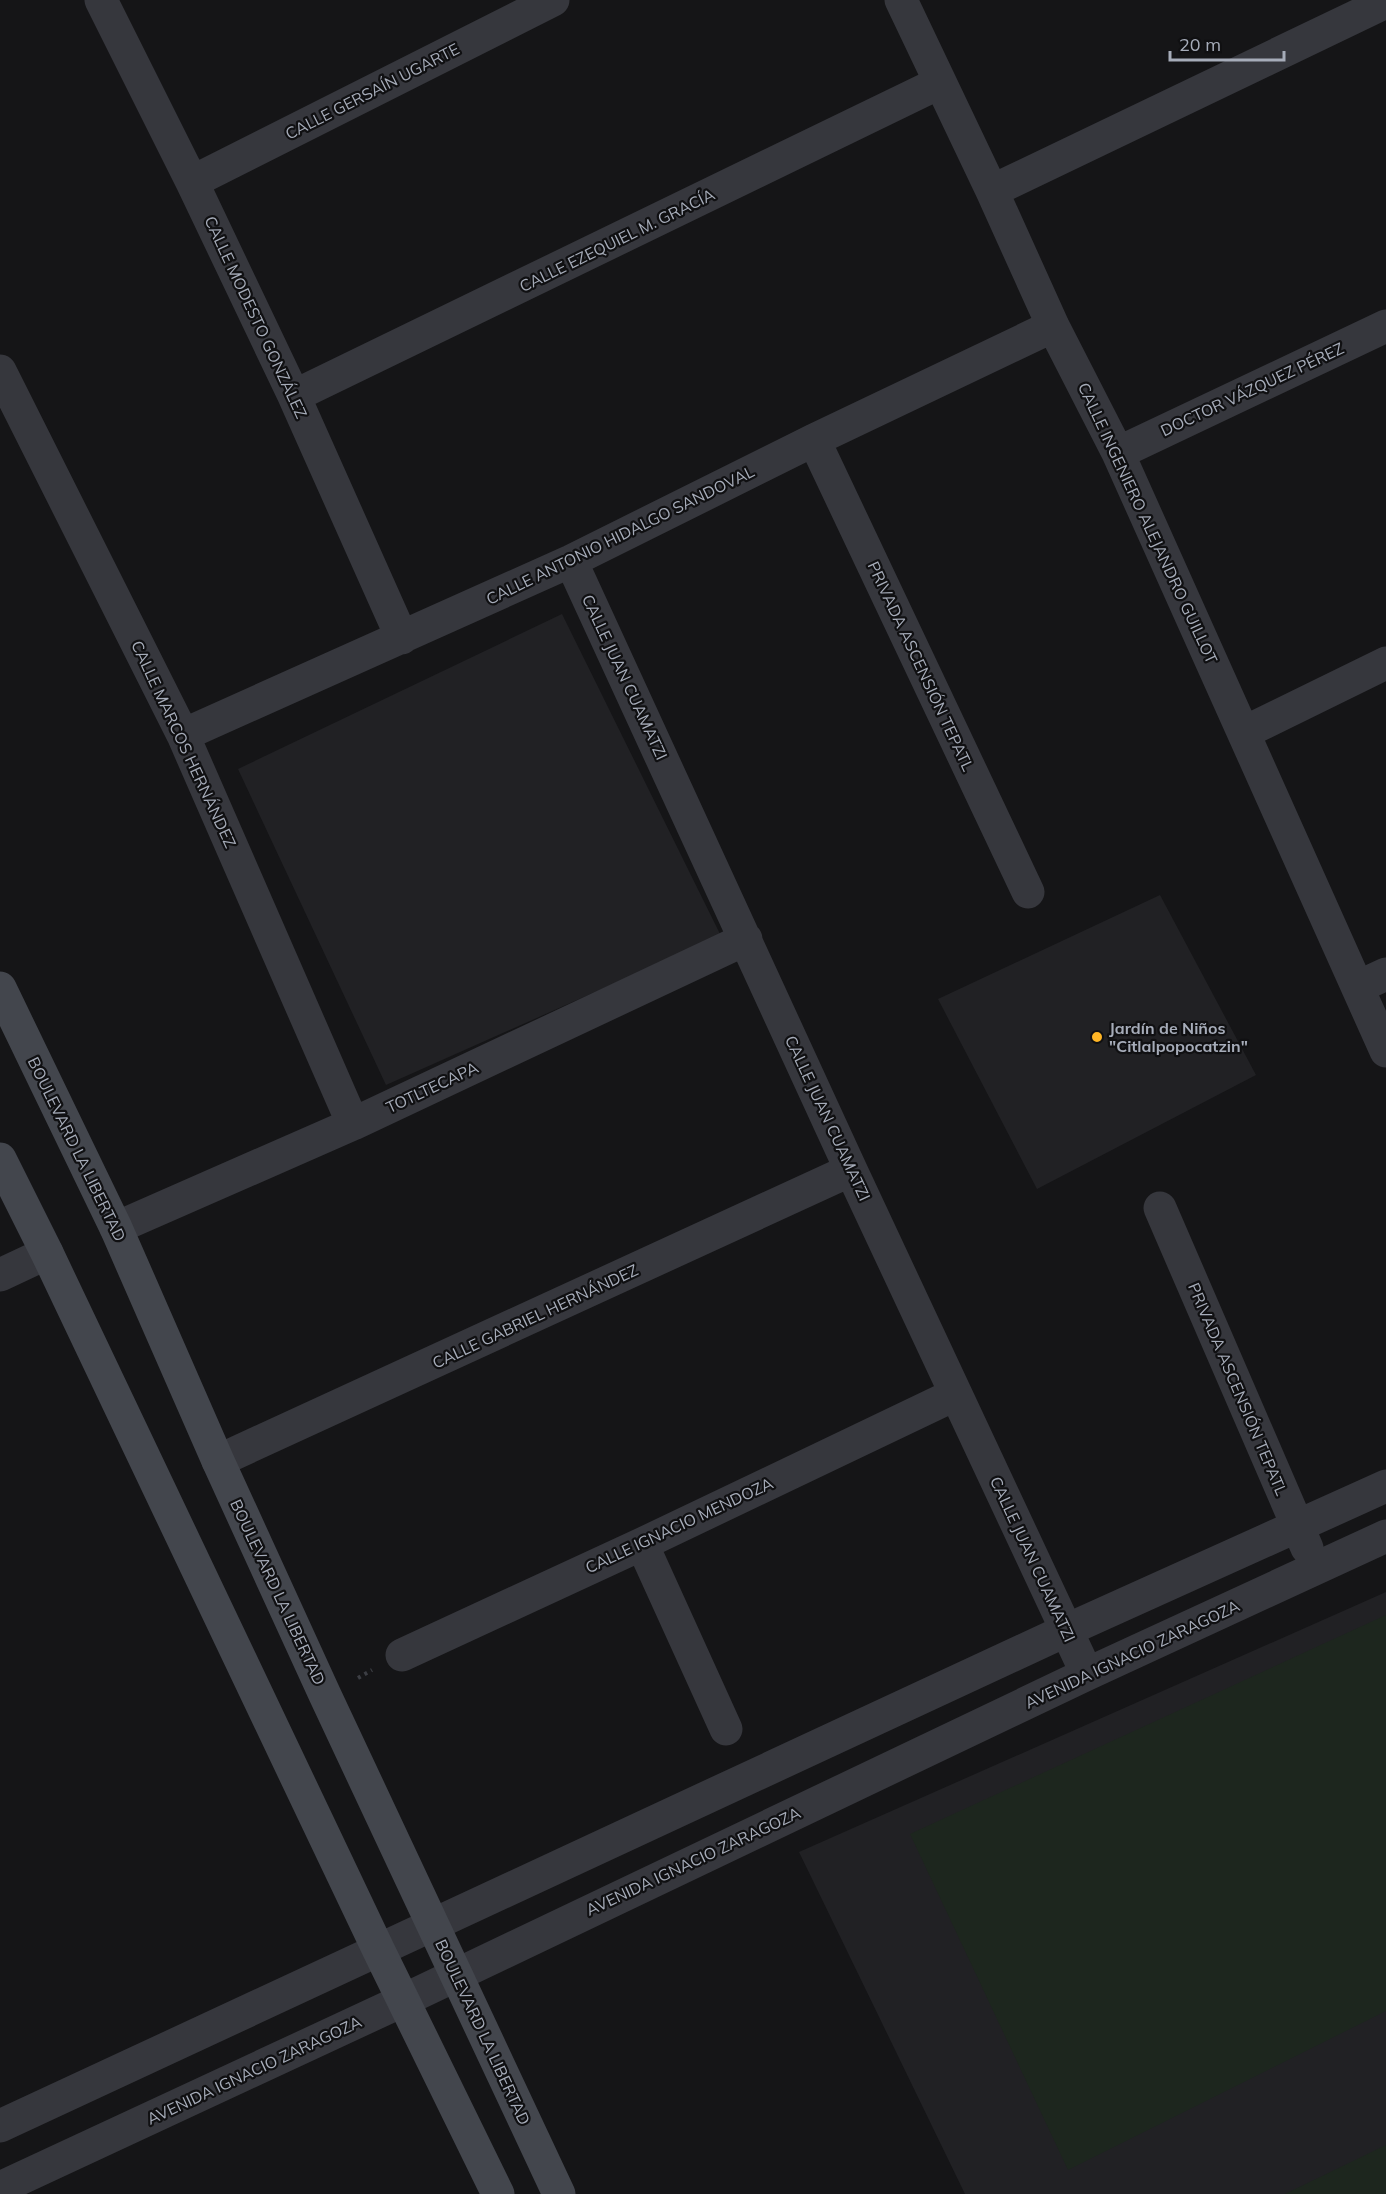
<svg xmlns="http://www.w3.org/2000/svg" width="1386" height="2194" font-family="Mulish,sans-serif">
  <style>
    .built { fill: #212124 }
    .green { fill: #1d261e }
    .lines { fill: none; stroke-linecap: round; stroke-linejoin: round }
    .path { stroke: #3c3e44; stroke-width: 4; stroke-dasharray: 3 4.5; stroke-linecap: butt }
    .street { stroke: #36373d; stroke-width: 33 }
    .secondary { stroke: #43464d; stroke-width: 33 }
    .poi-dot { fill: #ffb525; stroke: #101012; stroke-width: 2 }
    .labels { text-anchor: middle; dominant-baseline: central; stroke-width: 4.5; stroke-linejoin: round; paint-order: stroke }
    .street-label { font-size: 16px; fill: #a6acb9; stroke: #101012 }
    .poi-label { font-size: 16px; font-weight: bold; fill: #a6acb9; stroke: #101012; text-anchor: start }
  </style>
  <rect width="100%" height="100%" fill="#151517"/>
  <path class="built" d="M562,614L721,936L386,1085L238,769Z
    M1160,895L1256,1075L1037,1189L938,999Z
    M1386,1592V2194H965L799,1852Z"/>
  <path class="green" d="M1386,1615V2011L1068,2170L910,1834Z
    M1386,2145V2194H1285Z"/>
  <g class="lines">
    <path class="path" d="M358,1678L372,1670"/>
    <path class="street" d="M101,0L192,182L294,396L402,638
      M901,0L992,191L1053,326L1118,453L1386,1051
      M192,182L553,0
      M992,191L1386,2
      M0,371L183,735L353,1124
      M294,396L939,83
      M814,440L1028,892
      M1118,453L1386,326
      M571,561L851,1170L1087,1674
      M1245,732L1386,663
      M183,735L571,561L814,440L1053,326
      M1358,987L1386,974
      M1160,1208L1307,1548
      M116,1228L353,1124L746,939
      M0,1275L47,1253
      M218,1461L851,1170
      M642,1544L726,1729
      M402,1655L642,1544L956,1394
      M0,2126L1067,1630L1386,1486
      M0,2188L404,2000L1087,1674L1386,1536"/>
    <path class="secondary" d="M0,988L116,1228L218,1461L325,1695L559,2194
      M0,1159L47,1253L379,1951L498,2194"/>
  </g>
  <circle class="poi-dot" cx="1097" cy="1037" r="6"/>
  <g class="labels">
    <g class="street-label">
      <text transform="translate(372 91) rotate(-27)">CALLE GERSAÍN UGARTE</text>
      <text transform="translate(617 240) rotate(-26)">CALLE EZEQUIEL M. GRACÍA</text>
      <text transform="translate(256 317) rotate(65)">CALLE MODESTO GONZÁLEZ</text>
      <text transform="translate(1252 389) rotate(-25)">DOCTOR VÁZQUEZ PÉREZ</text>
      <text transform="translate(1148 523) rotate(65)">CALLE INGENIERO ALEJANDRO GUILLOT</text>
      <text transform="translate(620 535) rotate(-26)">CALLE ANTONIO HIDALGO SANDOVAL</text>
      <text transform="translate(921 666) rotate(65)">PRIVADA ASCENSIÓN TEPATL</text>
      <text transform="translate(625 677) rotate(65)">CALLE JUAN CUAMATZI</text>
      <text transform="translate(184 744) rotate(65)">CALLE MARCOS HERNÁNDEZ</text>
      <text transform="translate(432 1087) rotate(-25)">TOTLTECAPA</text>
      <text transform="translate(828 1118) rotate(65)">CALLE JUAN CUAMATZI</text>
      <text transform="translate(77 1149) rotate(64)">BOULEVARD LA LIBERTAD</text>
      <text transform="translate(535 1316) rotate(-25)">CALLE GABRIEL HERNÁNDEZ</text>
      <text transform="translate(1238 1389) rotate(67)">PRIVADA ASCENSIÓN TEPATL</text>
      <text transform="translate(679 1525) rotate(-25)">CALLE IGNACIO MENDOZA</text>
      <text transform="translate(1033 1559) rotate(65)">CALLE JUAN CUAMATZI</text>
      <text transform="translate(278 1592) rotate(65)">BOULEVARD LA LIBERTAD</text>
      <text transform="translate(1132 1654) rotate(-25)">AVENIDA IGNACIO ZARAGOZA</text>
      <text transform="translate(693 1861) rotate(-25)">AVENIDA IGNACIO ZARAGOZA</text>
      <text transform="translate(483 2032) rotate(65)">BOULEVARD LA LIBERTAD</text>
      <text transform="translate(254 2070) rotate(-25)">AVENIDA IGNACIO ZARAGOZA</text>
    </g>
    <g class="poi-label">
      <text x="1109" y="1028">Jardín de Niños<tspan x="1109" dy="18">"Citlalpopocatzin"</tspan></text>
    </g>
  </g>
  <path d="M1170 51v9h114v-9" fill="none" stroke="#a6acb9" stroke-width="3"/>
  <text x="1179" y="51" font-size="18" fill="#a6acb9" stroke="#101012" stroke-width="4.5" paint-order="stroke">20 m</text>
</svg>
